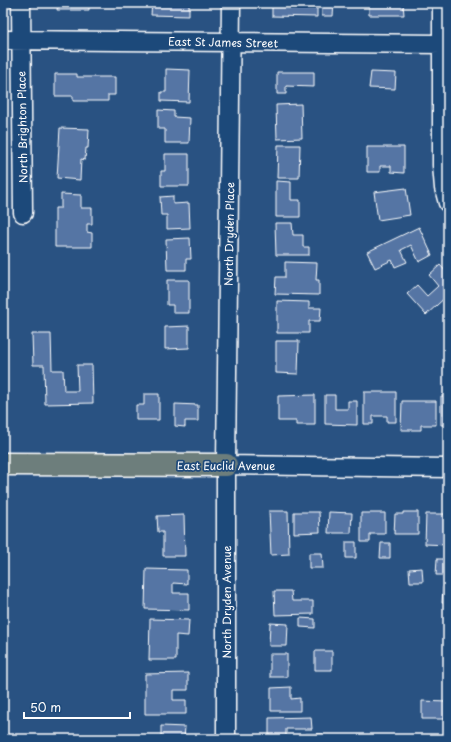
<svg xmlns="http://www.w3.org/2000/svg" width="451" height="742" font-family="'Playpen Sans',sans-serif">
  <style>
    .building { fill: #5475a4; stroke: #fff }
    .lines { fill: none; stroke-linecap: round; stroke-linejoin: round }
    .minor-casing { stroke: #fff; stroke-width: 21 }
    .major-casing { stroke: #fff; stroke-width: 25 }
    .minor { stroke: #1f4a7a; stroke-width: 18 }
    .major { stroke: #6d7e7c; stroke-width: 22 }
    .labels { text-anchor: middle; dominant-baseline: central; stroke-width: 3.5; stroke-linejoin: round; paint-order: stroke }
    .street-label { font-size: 11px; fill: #fff; stroke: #1f4a7a }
  </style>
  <rect width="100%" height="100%" fill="#295282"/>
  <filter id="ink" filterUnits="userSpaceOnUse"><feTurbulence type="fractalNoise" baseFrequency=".025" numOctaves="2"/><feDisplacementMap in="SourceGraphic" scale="8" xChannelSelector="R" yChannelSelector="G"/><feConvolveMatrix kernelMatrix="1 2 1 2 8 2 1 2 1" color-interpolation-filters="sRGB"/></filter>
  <g filter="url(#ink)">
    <path class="building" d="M58,3H89V10H57Z
      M152,3H189V16L151,15Z
      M272,3H317V17L272,16Z
      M322,3H334L333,16H322Z
      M369,3H403L404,15H369Z
      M166,69L190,70L189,102L161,101V92H166Z
      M277,72H314V87L286,86V94H277Z
      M371,72L396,73L395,89L369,88Z
      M55,74H77V77H115V95H108V101H73V96H55Z
      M301,104L302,138L277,139L276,105Z
      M158,110L174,111V117L190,118L189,143H165V129H158Z
      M60,128L89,129L88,148H86L85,160L81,159L80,180L57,178Z
      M278,145H300L299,178H277Z
      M367,147H404V173L391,172V166H380V172H367Z
      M165,154H189V186H161V171H165Z
      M276,181L291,182V200H300V217H276Z
      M406,188L410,215L378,220L374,192Z
      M61,194L81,195V208H92V224H87V232L92,233V247H55V208H61Z
      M173,196V204L189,203L190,228L167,229V215H161L160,197Z
      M275,223H292L293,235H303V247H309V255H276Z
      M419,227L432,255L419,262L411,245L401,250L407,262L395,267L392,260L375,268L367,252Z
      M190,238L191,259H186V270H167L166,239Z
      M285,262L317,263L316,280H319V295L275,294L276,277H285Z
      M440,265L448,274V295L426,315L407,294L417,285L427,296L438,286L429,275Z
      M167,280H189V313H173V305H167Z
      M277,301L309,302V308H321L320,321H309V333H277Z
      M189,326V348L165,349V327Z
      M32,334H51L52,370H63L64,391H78L77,365H92L93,403L45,404L44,365H33Z
      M276,341H299L298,374L276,373Z
      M364,392H396V422H387V416H373V424H364Z
      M144,394H159V420H136V405H144Z
      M315,395V425H296V421H278V396Z
      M325,395H335V409H348V401H357V425L325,424Z
      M441,396H448V425H441Z
      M402,401H436V425H421V430H401Z
      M175,404L198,405V421H185V427L175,426Z
      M269,511H288L289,554L271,555Z
      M294,512H319L320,532L294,533Z
      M329,512L352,513L351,533H328Z
      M403,512H418V534H394L395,514H403Z
      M361,513H385V534H370V542H361Z
      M426,514H448V545L425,544Z
      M184,515L185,556H163V532H158L157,516Z
      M346,542H356V558H346Z
      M381,543H390V558H380Z
      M309,553H322L323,568H309Z
      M437,559H448V575H436Z
      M422,568L423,582H410L409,569Z
      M146,569L187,570V584L173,583V593H189V610L145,609Z
      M443,587H448V603H442Z
      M274,591H291L292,601H313V614L275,615Z
      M300,618L315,619V628L300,627Z
      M150,619L189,620L188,636L176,635V660H149Z
      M270,623L288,624L287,646H269Z
      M315,651H332V670H315Z
      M270,654H287V677H270Z
      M188,673V690H173V700H186V714H145V674Z
      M291,687V699L300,698V711H271V688Z
      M422,701L446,702L445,719H422Z
      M311,717L312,729H286V737H269V718Z
      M161,726L185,727L184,739H161Z
      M306,734H323V739H306Z"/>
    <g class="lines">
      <g class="minor-casing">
        <path id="minor" d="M21,3L23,213
          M442,3V165L444,188L448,203
          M3,40L442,44
          M226,465L448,468
          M226,739V465L231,3"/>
      </g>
      <g class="major-casing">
        <path id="major" d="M3,464L226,465"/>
      </g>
      <use href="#minor" class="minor"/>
      <use href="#major" class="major"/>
    </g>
  </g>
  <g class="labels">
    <g class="street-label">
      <text transform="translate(223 42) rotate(1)">East St James Street</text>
      <text transform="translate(22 127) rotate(-91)">North Brighton Place</text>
      <text transform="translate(229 234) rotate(-89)">North Dryden Place</text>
      <text x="226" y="465">East Euclid Avenue</text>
      <text transform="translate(226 602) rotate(-90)">North Dryden Avenue</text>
    </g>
  </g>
  <rect width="451" height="742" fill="none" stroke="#1f4a7a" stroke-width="16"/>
  <rect x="8" y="8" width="435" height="726" fill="none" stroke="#fff" stroke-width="1.5" filter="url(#ink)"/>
  <path d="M24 712v6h106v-6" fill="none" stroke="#ffffff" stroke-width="2"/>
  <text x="30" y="712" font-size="12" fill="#ffffff" stroke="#1f4a7a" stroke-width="3" paint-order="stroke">50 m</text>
</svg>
